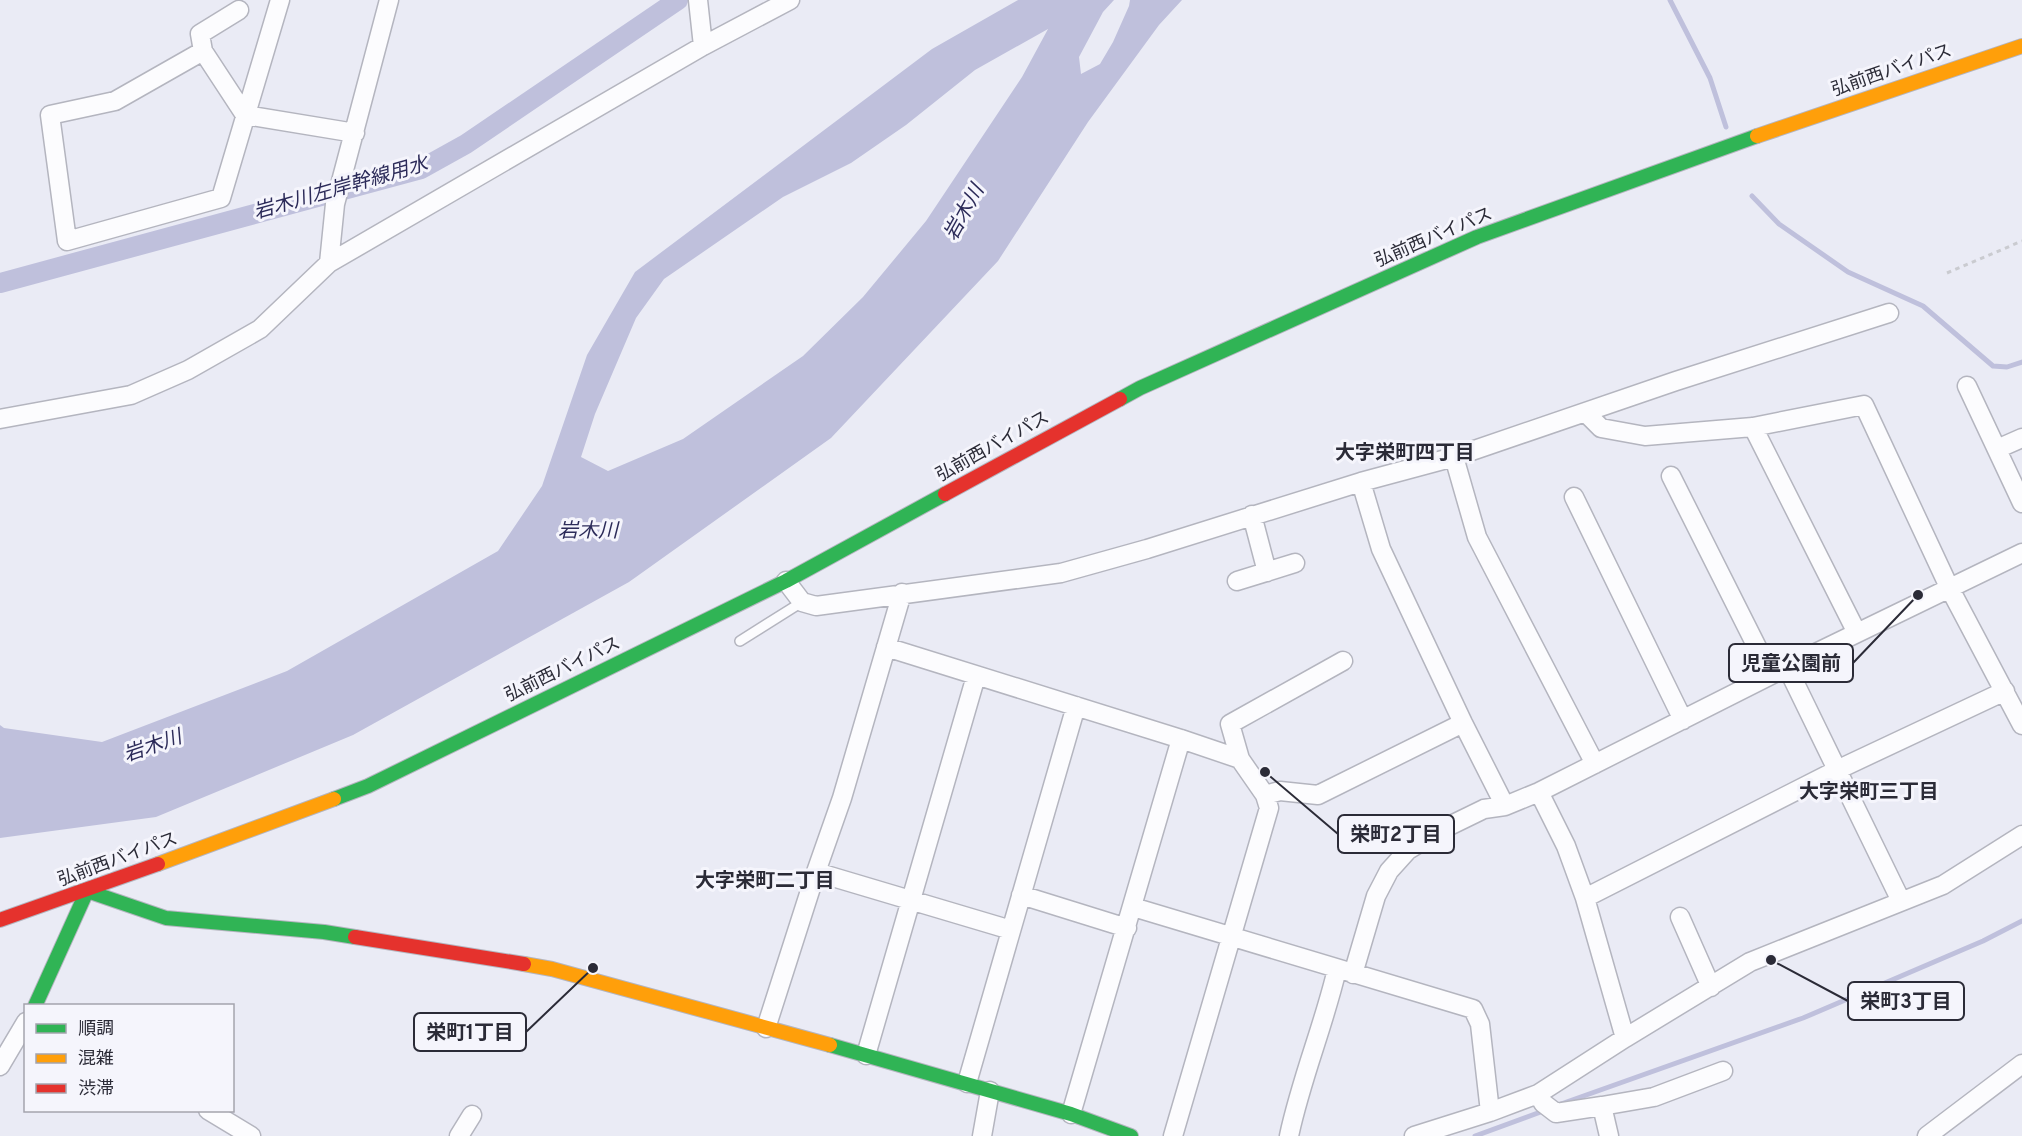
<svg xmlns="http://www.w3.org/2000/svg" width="2022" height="1136" font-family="Overpass,'Noto Sans JP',sans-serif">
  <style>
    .water { fill: #bfc0dc; fill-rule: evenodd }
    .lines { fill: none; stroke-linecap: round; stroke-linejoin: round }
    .stream { stroke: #bfc0dc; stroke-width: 5 }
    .canal { stroke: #bfc0dc; stroke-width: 20 }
    .lane-casing { stroke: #b4b5bf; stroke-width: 12 }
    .street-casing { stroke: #b4b5bf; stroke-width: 21 }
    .fast-casing { stroke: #b4b5bf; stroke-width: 16 }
    .slow-casing { stroke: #b4b5bf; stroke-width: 16 }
    .jam-casing { stroke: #b4b5bf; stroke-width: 16 }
    .path { stroke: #cacbd0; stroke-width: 3; stroke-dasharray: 4.5 4.5; stroke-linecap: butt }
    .lane { stroke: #fcfcfe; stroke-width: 9 }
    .street { stroke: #fcfcfe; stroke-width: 18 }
    .fast { stroke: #30b455; stroke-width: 14 }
    .slow { stroke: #ff9f0a; stroke-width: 14 }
    .jam { stroke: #e5322d; stroke-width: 14 }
    .labels { text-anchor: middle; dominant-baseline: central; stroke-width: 6; stroke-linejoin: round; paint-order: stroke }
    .street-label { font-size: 18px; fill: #2b2b37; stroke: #f5f5fc }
    .water-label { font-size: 20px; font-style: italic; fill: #2c2b59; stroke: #f5f5fc }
    .neighbourhood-label { font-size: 20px; font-weight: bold; fill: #2b2b37; stroke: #f5f5fc }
    .leader { fill: none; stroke: #2b2b37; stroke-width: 2 }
    .callout-dot { fill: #2b2b37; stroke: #f5f5fc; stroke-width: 2 }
    .callout { fill: #f5f5fc; stroke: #2b2b37; stroke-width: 2 }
    .callout-label { font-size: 20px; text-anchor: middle; font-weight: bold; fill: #2b2b37 }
  </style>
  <rect width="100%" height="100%" fill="#eaebf5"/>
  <path class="water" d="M1018,0H1114L1103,12L1079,57L1081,74L1100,64L1113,42L1129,6L1130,0H1182L1159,25L1088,122L998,261L831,438L629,582L353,735L156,817L0,838V725L4,728L102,742L287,671L498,551L542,486L587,355L635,272L932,49ZM1048,29L1022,77L926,221L863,297L803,356L683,439L608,471L581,457L595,414L636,318L664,279L783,197L851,163L906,125L975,70Z"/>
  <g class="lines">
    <path class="stream" d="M1670,0L1710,78L1726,127
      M1752,196L1779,224L1848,272L1923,306L1993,366L2007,367L2022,362
      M1561,1104L1803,1018L1983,941L2022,921
      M1475,1136L1546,1110"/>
    <path class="canal" d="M0,283L421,169L466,144L678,0"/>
    <g class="lane-casing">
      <path id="lane" d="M740,641L802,602"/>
    </g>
    <g class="street-casing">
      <path id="street" d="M280,0L221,198L67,241L50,115L115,101L203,51L245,115L355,133
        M698,0L703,46
        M203,51L200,34L239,10
        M329,263L335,204L389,0
        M1967,386L2022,503
        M1586,413L1601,428L1645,436L1753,427L1864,405L1949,587L2022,725
        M0,419L131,395L188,370L260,329L329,263L703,46L790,0
        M1753,427L1857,633
        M1997,449L2022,438
        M1454,457L1477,537L1595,764
        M1671,476L1771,675
        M1361,482L1381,549L1463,723L1505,806
        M1574,497L1683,720
        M1252,515L1267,572
        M786,581L802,602L816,606L1061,573L1147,549L1361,482L1454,457L1676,381L1889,313
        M1237,581L1295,563
        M886,647L1181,739L1240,759L1265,795L1269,808L1173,1136
        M1787,667L1901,901
        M1240,759L1230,724L1343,661
        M1539,792L1566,846L1585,898L1625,1038
        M1265,795L1280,791L1318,795L1463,723
        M816,872L1011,930
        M1021,895L1127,928
        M1585,898L1837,770L2005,691
        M1133,907L1473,1009L1480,1024L1490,1112
        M1680,917L1711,987
        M1353,974L1376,896L1389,871L1408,850L1443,829L1484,809L1505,806L1539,792L1787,667L2022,553
        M766,1028L816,872L842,798L902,593
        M866,1055L976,676
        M0,1066L26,1022
        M967,1083L1076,706
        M1538,1094L1543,1103L1556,1113L1602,1106L1609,1136
        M1602,1106L1654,1097L1723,1071
        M208,1110L251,1136
        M1071,1114L1181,739
        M459,1136L472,1115
        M982,1136L990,1091
        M1289,1136C1301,1079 1324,1025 1337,969
        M1414,1136L1490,1112L1538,1094L1625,1038L1750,962L1943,885L2022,835
        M1927,1136L2022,1064"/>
    </g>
    <g class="fast-casing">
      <path id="fast" d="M1120,399L1140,388L1477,237L1757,136
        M334,799L368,786L786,581L945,494
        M35,1006L87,891L166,918L324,932L355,937
        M830,1045L1071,1114L1131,1136"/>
    </g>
    <g class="slow-casing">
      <path id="slow" d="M1757,136L2022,46
        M158,864L334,799
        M524,964L552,969L830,1045"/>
    </g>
    <g class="jam-casing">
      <path id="jam" d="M945,494L1120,399
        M0,920L158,864
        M355,937L524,964"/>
    </g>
    <path class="path" d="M1947,273L2022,241"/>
    <use href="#lane" class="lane"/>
    <use href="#street" class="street"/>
    <use href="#fast" class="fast"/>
    <use href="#slow" class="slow"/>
    <use href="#jam" class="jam"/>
  </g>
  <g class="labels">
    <g class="street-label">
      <text transform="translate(1892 71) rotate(-19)">弘前西バイパス</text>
      <text transform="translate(1434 238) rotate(-23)">弘前西バイパス</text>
      <text transform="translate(993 447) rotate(-29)">弘前西バイパス</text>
      <text transform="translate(563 670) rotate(-26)">弘前西バイパス</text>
      <text transform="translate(118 860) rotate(-20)">弘前西バイパス</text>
    </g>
    <g class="water-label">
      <text transform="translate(341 189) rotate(-16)">岩木川左岸幹線用水</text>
      <text transform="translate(965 213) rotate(-61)">岩木川</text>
      <text x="588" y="532">岩木川</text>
      <text transform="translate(153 747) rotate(-19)">岩木川</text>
    </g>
    <g class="neighbourhood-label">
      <text x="1405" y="454">大字栄町四丁目</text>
      <text x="1869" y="793">大字栄町三丁目</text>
      <text x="765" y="882">大字栄町二丁目</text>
    </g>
  </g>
  <path class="leader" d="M1918 595L1853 663M1265 772L1338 834M1771 960L1848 1001M593 968L526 1032"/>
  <g class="callout-dot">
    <circle cx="1918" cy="595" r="6"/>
    <circle cx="1265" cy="772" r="6"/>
    <circle cx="1771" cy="960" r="6"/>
    <circle cx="593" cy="968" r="6"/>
  </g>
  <g class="callout">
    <rect x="1729" y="644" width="124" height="38" rx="6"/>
    <rect x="1338" y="815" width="116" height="38" rx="6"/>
    <rect x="1848" y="982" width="116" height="38" rx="6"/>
    <rect x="414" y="1013" width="112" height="38" rx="6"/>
  </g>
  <g class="callout-label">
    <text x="1791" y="670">児童公園前</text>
    <text x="1396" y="841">栄町2丁目</text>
    <text x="1906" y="1008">栄町3丁目</text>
    <text x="470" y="1039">栄町1丁目</text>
  </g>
  <rect x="24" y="1004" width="210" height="108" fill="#f5f5fc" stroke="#a4a4ad" stroke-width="1.5"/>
  <rect x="36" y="1024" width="30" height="9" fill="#30b455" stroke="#a4a4ad" stroke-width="1.5"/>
  <text x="78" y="1034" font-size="18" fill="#2b2b37">順調</text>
  <rect x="36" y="1054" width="30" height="9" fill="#ff9f0a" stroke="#a4a4ad" stroke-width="1.5"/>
  <text x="78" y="1064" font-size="18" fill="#2b2b37">混雑</text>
  <rect x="36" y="1084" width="30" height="9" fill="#e5322d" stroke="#a4a4ad" stroke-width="1.5"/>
  <text x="78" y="1094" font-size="18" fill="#2b2b37">渋滞</text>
</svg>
